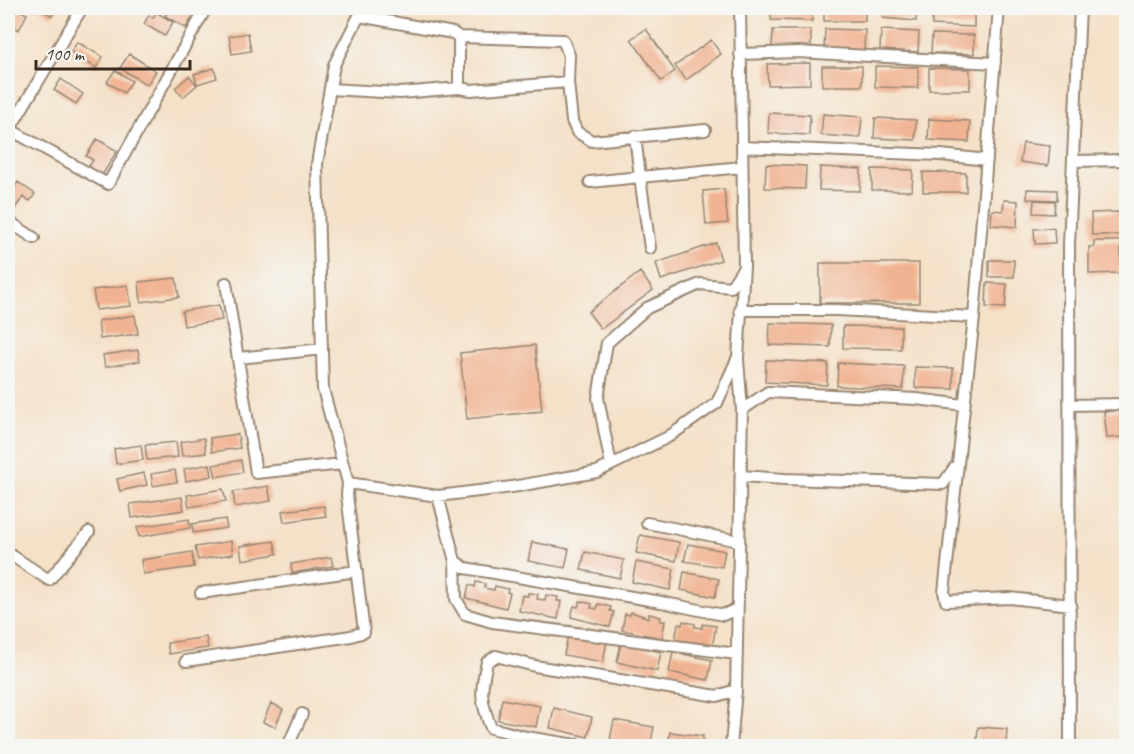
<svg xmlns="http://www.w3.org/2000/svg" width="1134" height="754" font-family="Caveat,sans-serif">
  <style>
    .building { fill: #f1b291 }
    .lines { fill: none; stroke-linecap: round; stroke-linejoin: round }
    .minor-casing { stroke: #988673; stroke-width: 14 }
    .minor { stroke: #fff; stroke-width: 10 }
  </style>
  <rect width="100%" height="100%" fill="#f6f6f2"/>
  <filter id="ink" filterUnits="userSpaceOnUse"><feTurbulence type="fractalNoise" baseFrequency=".0167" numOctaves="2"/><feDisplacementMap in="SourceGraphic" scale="12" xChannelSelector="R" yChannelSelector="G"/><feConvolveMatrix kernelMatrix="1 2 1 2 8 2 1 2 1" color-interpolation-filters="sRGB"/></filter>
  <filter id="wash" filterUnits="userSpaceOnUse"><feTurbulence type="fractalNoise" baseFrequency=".008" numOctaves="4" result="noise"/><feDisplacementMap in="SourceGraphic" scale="24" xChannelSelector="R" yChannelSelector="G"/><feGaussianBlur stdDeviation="1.35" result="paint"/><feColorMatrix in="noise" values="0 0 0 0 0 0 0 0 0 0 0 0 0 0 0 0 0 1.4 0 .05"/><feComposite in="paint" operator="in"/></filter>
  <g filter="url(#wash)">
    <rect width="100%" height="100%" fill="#f4e1c8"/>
    <g id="blocks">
      <path class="building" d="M38,8H57L52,16Z
        M170,8H192L197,10L186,28L165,16Z
        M771,8H812V21L771,20Z
        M824,8H865V21H824Z
        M883,8H917L916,21L882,18Z
        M932,8H974V27L932,25Z
        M17,9L27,14L19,30L9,24Z
        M156,12L173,22L165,36L144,24L149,15L153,18Z
        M646,29L675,71L661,81L631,39Z
        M825,29L865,30L864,51L824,50Z
        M773,30H811V47H772Z
        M881,30L919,32L918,52L880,50Z
        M248,33L251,51L232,54L229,36Z
        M932,34L974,35V54L931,53Z
        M711,40L721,54L686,80L675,66Z
        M77,42L103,57L96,68L71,52Z
        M129,54L156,71L147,85L120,68Z
        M810,63V84L768,85L767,64Z
        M822,66H862V86H822Z
        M875,66L918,67V88L875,87Z
        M214,68L217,78L197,84L194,74Z
        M929,68L970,69V90H929Z
        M115,70L132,81L124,93L107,82Z
        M189,76L197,85L183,97L175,88Z
        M61,79L83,94L76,104L54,90Z
        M769,113L810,115L809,135L768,133Z
        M823,114L862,117L860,138L821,135Z
        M875,118L916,120L915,140L874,138Z
        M929,119L970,121L969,142L928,140Z
        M97,139L117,151L101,177L88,168L93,160L86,156Z
        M1023,143L1050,146L1048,166L1020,162Z
        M766,164L806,166L805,189L765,188Z
        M820,167L861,169L860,191L819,190Z
        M872,169L913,170L912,191L872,190Z
        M923,172L966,173V192H923Z
        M18,182L35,194L30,201L23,197L9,217L8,197Z
        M724,189L728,223L706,225L703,191Z
        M1027,189L1057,190V200L1027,199Z
        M1004,200L1018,201L1017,227L991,225L992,210L1003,211Z
        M1034,200L1055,201L1054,214L1033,213Z
        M1119,212L1120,235H1092L1091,213Z
        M1054,228L1055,243L1035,244L1034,229Z
        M1094,241H1121V273L1089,274V247H1094Z
        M716,243L721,260L661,280L656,263Z
        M989,260H1014V277H989Z
        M820,263H919V303H820Z
        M640,272L653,290L601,329L588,312Z
        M176,278L179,297L141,302L139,282Z
        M987,283L1007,284L1005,308L986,307Z
        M128,285L131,306L96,310L93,290Z
        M219,305L222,320L184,326L182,311Z
        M135,315L138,334L100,339L98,321Z
        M770,323L831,325L830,347L769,345Z
        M843,326L901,327V349L843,348Z
        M535,345L542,411L467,419L460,353Z
        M138,350L140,361L105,367L103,355Z
        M766,360L828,363L827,385L765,382Z
        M838,363L904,366L903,389L837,386Z
        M915,367L953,368V389L915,388Z
        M1120,410L1122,437L1107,438L1104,412Z
        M238,434L240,448L212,452L210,438Z
        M204,438L206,453L182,456L180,442Z
        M176,442L178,457L147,460L145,445Z
        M141,445L143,460L116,464L114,449Z
        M241,460L243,472L216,477L213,465Z
        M210,464L212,476L186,481L184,469Z
        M175,470L177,482L153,486L151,474Z
        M144,473L147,485L120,491L117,479Z
        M268,486L271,501L235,507L233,492Z
        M223,489L226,501L189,507L187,495Z
        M182,497L184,510L132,518L130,504Z
        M324,506L326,516L284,522L282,511Z
        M189,519L190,528L139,537L137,527Z
        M225,519L227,528L193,533L192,524Z
        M640,535L679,542L676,561L636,553Z
        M231,541L233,554L198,560L195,547Z
        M274,541L277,554L242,560L240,546Z
        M532,542L569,549L565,568L528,561Z
        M688,544L725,551L722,567L684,561Z
        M192,552L194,567L143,574L141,560Z
        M585,552L624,560L620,578L581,570Z
        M331,557L333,566L292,573L291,564Z
        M636,562L674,569L670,590L632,582Z
        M684,572L719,579L715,597L681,590Z
        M476,582L485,584L484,588L494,590L495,586L508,589L507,592L510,593L506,608L466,598L469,585L475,587Z
        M528,593L538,594L537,599L545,600L546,595L558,597L557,601H561L558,619L519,611L522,595L528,596Z
        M580,601L592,604L591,608L597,609L598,604L611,607L610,611L614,612L610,627L571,617L574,606L578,607Z
        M631,612L649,618V614L661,617L660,621H665L662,638L622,630L625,614L630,615Z
        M683,621L695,624V627L702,628V624L716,626L712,648L675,641L678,624L682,625Z
        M568,635L607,642L603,662L564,655Z
        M206,637L208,648L169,654L167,643Z
        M621,643L661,652L657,671L617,662Z
        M673,652L712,660L708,680L669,672Z
        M502,699L540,706L536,727L498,720Z
        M271,703L283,709L275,727L263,722Z
        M554,708L592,717L588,737L550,728Z
        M614,720L654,727L650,746L610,740Z
        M978,727L1007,729L1006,743L977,741Z
        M670,732L703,736L702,746H668Z"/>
    </g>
  </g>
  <g filter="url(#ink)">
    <use href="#blocks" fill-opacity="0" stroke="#988673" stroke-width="1.5"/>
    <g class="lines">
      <g class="minor-casing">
        <path id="minor" d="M363,8L334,65L317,164L323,389L348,483L438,496L512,487L597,472L668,437L717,403L738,357L744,267L740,8
          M999,8L974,317L944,592L946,601L1010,598L1071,605
          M459,37V88
          M740,54L797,52L995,63
          M568,82L572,121L577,132L592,141L705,130
          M330,89L400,93L459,88L471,90L568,82L569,55L563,40L459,37L453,33L359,16
          M9,129L108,184L206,8
          M8,132L82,8
          M742,147L941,155L987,160
          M1073,161L1126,160
          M590,182L640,177L635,136
          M8,221L34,238
          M650,248L640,177L742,167
          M226,283L256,473L343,464
          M740,310H836L974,317
          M239,358L322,349
          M1070,405L1126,404
          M742,410L768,392L917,399L964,405
          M611,465L598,398L607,343L647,308L700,284L731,287L742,270
          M741,476L785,479L943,484L955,467
          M438,496L455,561L465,568L661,602L723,615L737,609
          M647,523L739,541
          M8,553L49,580L89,532
          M455,561L456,599L465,614L492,622L737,654
          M201,593L357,571
          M186,661L351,636L364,632L347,495L348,483
          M8,745L9,746
          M288,746L302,714
          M582,746L526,737L491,728C480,699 480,692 487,662L496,656L535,666L717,696L736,690
          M731,746L736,690L742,410L738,360
          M1070,746L1069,244L1080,8"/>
      </g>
      <use href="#minor" class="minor"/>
    </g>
  </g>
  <rect width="1134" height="754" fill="none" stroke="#f6f6f2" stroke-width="30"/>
  <path d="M36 60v9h154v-9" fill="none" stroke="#3b2a1e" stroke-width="3"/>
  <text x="45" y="60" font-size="18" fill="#3b2a1e" stroke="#f6f6f2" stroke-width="4.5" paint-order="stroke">100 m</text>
</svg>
